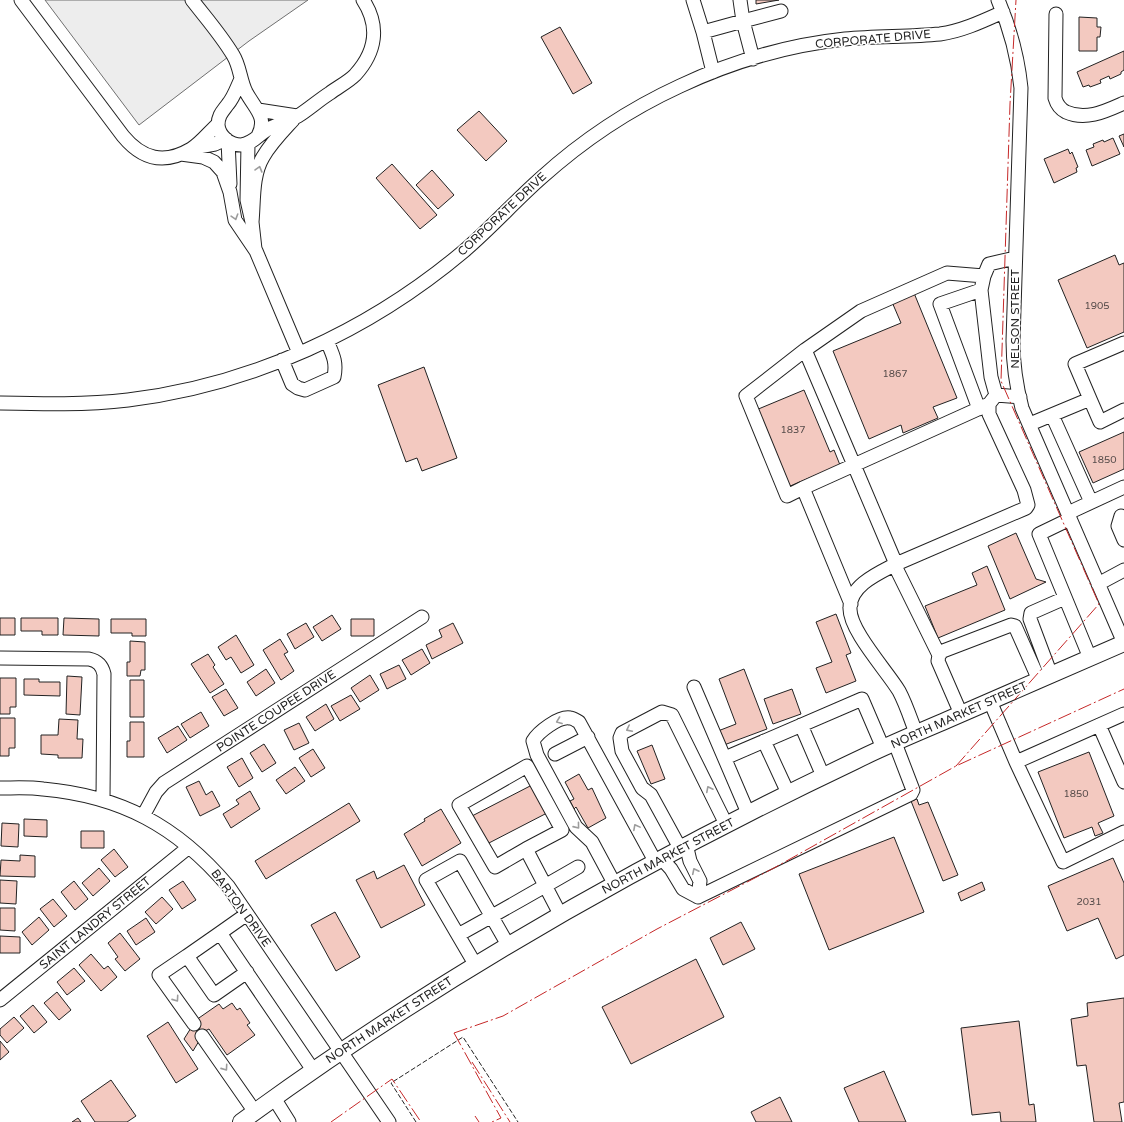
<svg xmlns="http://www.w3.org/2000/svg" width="1124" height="1122" font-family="'Varela Round',sans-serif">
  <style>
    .parking { fill: #ededed; stroke: #6f6f6f }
    .building { fill: #f3c9c0; stroke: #222 }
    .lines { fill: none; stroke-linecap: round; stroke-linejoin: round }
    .minor-casing { stroke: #222; stroke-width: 15 }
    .major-casing { stroke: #222; stroke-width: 18 }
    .minor { stroke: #fff; stroke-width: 13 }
    .major { stroke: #fff; stroke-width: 16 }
    .fence { stroke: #222; stroke-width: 1; stroke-dasharray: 5 2; stroke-linecap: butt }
    .power { stroke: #c62828; stroke-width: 1; stroke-dasharray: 14 3 2 3; stroke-linecap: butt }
    .oneway { stroke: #9c9c9c }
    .labels { text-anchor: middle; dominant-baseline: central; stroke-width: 3; stroke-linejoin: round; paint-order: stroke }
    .number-label { font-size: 10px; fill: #564c4a }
    .street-label { font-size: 12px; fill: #222; stroke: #fff }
  </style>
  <rect width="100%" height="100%" fill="#fff"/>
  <path class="parking" d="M45,0H308L249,41L139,125Z"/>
  <path class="building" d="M756,0H779L756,4Z
    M1079,17L1097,18V27H1101L1100,37H1097V51H1079Z
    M560,27L592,83L573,94L541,37Z
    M1124,51V70L1121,72V74L1110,79L1109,76L1100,80L1101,83L1090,87L1089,85L1083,87L1077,72Z
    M479,111L507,141L486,161L457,130Z
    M1124,134V147L1119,136Z
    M1113,138L1120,154L1092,166L1086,150L1094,147L1093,144L1103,140L1104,142Z
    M1068,149L1070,154L1072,152L1078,167L1076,168L1077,172L1054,183L1044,159Z
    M392,164L437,215L420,229L376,178Z
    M432,170L454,195L438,209L416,185Z
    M1115,255L1119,265L1124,263V332L1087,348L1058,280Z
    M914,293L957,398L933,407L938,418L903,433L901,425L869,439L833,351L901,323L892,302Z
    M424,367L457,458L422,471L417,458L406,462L378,385Z
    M804,390L830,452L834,450L840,465L788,487L756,410Z
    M1124,432V469L1093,483L1079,452Z
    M1016,533L1036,579L1046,582L1010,599L988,546Z
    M987,566L1005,610L938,638L925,606L977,585L972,573Z
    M836,614L851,653L846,655L856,681L826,693L816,668L832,662L816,622Z
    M332,615L341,629L322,641L313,627Z
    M0,618H15V635H0Z
    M21,618H58V635H42V631H21Z
    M64,618L99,619V636L63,635Z
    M111,619H146V636H132V633H111Z
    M351,619H374V636H351Z
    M306,623L314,637L295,649L287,634Z
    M453,623L463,643L432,659L426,645L442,637L439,630Z
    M236,635L254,665L241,673L231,657L226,660L218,647Z
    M280,639L288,652L284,654L294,671L281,680L263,650Z
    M130,641L145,642V670H141L140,676H127V662H130Z
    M422,649L430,663L411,675L402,660Z
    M208,654L215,665L213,667L224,684L210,693L191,664Z
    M399,665L406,679L387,689L380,674Z
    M266,669L275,683L256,696L247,682Z
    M744,669L767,729L724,745L718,731L736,724L719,679Z
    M370,675L379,690L360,702L351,688Z
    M67,676L82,677L80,715L66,714Z
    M0,678H16V707H10V714H0Z
    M24,679H39V682H60V696L24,695Z
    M130,680H144V717H130Z
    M226,689L238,708L224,716L212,697Z
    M792,689L801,714L773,724L764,699Z
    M351,695L360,709L340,721L331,706Z
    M326,704L334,719L315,731L306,717Z
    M201,712L209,726L190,738L181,724Z
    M0,718H15V748H9V756H0Z
    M59,719L78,720L77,739H83L82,758H58V755L41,754V735H58Z
    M130,722H144V757H127V741H130Z
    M299,723L309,743L294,750L284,730Z
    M178,726L187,740L167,753L158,738Z
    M264,744L276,763L262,772L250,753Z
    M652,745L665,779L651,784L637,751Z
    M313,749L325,768L311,777L299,758Z
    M1089,752L1114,816L1098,823L1103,833L1095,836L1092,827L1064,838L1038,772Z
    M242,758L253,778L239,787L227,767Z
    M295,767L305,781L286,794L276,780Z
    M579,774L588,790L592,788L606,818L588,828L576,807L574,809L570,801L574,799L565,782Z
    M199,781L206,795L212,791L220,806L200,816L186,787Z
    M532,785L547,813L487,844L472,816Z
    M250,791L260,809L231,828L223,814L239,804L236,800Z
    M917,799L919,805L928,802L958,875L943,881L911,801Z
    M349,803L360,821L266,879L255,861Z
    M441,809L461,843L422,866L404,834L425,821L424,819Z
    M24,819L47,820V837L24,836Z
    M2,823L19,824L18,847L1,846Z
    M81,831H104V848H81Z
    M894,837L924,912L829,950L799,874Z
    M114,849L128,867L115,877L101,860Z
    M20,855L35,856V877L0,876L1,860L20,861Z
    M1113,858L1124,883V955L1116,959L1098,918L1067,931L1048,886Z
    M404,865L425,905L381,928L356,880L374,871L377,879Z
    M99,868L110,881L93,896L82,883Z
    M0,880L17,881L16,904L0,903Z
    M74,881L88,899L75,910L61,892Z
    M183,881L196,900L182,909L169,890Z
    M982,882L985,890L961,901L958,893Z
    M162,897L173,909L156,924L145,912Z
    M53,899L67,916L54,927L40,909Z
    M0,908H15V931L0,930Z
    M335,912L360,957L336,971L311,925Z
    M39,917L49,930L32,945L22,932Z
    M146,918L155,932L136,945L127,931Z
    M741,922L755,949L723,965L710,938Z
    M120,933L140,959L125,971L115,959L118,957L108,943Z
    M0,936L20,937V953H0Z
    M91,954L104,969L108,966L117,977L101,991L79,965Z
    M696,959L724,1017L631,1064L602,1007Z
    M74,968L85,981L67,995L57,982Z
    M57,992L71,1010L59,1020L44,1003Z
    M1124,998V1102L1119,1103L1122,1122H1094L1086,1065L1077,1066L1071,1019L1088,1016L1087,1003Z
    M232,1003L237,1010L240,1008L250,1023L247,1025L255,1035L227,1055L209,1029L205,1031L193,1051L184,1039L196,1020L219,1004L223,1009Z
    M33,1005L47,1022L34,1033L20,1016Z
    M14,1017L24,1028L7,1043L0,1035V1029Z
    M1019,1021L1029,1105L1034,1104L1036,1122H1001L1000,1112L972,1115L961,1028Z
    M168,1022L198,1069L176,1083L147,1036Z
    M0,1041L9,1052L0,1060Z
    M884,1071L906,1122H859L844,1088Z
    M111,1080L136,1116L127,1122H95L81,1101Z
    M780,1097L792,1122H756L751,1112Z
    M78,1118L81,1122H72Z"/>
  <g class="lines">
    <g class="minor-casing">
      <path id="minor" d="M21,0L123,136C142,159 164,165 191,149C201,143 209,132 218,124
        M192,0C206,18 221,35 233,55C240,66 240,80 246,92C255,109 268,117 258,136
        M693,0L703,32
        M740,0L743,21L781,11
        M998,0C1010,28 1018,58 1021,88L1013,341C1013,365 1016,385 1022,408L1124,643
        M1056,14L1055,98C1057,105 1060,109 1066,112C1086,121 1106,111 1124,103
        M713,72L703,32L743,21L753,59
        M241,79C237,87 234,97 228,104C223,111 218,115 218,125C219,136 230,145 241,145C253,144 260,133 270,128C279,124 289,121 298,116C309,109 319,100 330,93C338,87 348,82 355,75C376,52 380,26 363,0
        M258,110L297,116
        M228,141L230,184
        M248,144L247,200L252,222L255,249
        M193,148L215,144L226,139
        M181,154L203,157L214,162L223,172L230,192L235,220L256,251L299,353
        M252,222C254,201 252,175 263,157C271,143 282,132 293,120
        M1015,258L989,264L984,276L981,290L991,377L996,395L1020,397
        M805,350L861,311L947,273L984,276
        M282,360L292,384L298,388L305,390L334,377C337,362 333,355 327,341
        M1090,399L1100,422L1124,410
        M0,403C43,404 85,405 128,400C252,385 369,331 464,251C491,228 515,201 541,178C582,141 630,109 680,86C731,62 789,45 845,39C877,36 909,37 940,34C962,31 983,21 1003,12
        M979,409L940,304L981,290
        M1052,415L1091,502
        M1030,424L1090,399L1075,364L1124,343
        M803,488L787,496L746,396L805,350L854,465L803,488L851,604
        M1068,513L1124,487
        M1121,516L1118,526L1124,540
        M1070,519L1039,534L1090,658
        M1098,584L1124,570
        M939,655L897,570L896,564L1026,508L1028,505L1024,490L989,414V404L996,395
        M0,658L89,659C98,661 102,665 104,674L103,800
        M1051,675L1030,619L1031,613L1065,598
        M694,687L748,813
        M990,701L1016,762L1124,714
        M961,714L938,661L939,655L943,651L1011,625L1015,626L1039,680
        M801,725L823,776
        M1099,725L1124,782
        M916,733C911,720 906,704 899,691C887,671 849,630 850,608C850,585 879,573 896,564L854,465L989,404
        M764,741L788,793
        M555,754L588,737
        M725,758L862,699L883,748
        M1016,762L1063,862L1124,832
        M0,788C14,788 29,787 43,789C121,796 177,826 228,886L389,1122
        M143,816L156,792L164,783L422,617
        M686,844L690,861L700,881L698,897
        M680,848L651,795L642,788L622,751L620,738L622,733L662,712L672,715L726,824
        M526,849L562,830L527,766L459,805L495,867L526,849L560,914
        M661,858L671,869L683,889L698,897
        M614,883L592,842L576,827L537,755L533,741C538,732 559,716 570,718C573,718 577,721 579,722L655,861
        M698,897L911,794L913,790L895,743
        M247,914L220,933L313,1070
        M220,933L187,956L214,995L247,972
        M458,935L475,964
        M508,945L460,861L426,880L458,935C498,913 538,890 578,867
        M187,956L159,975L194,1024
        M0,1000L189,847
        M202,1036L255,1112
        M274,1098L289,1122"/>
    </g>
    <g class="major-casing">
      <path id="major" d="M241,1122C433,981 640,863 855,761C885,746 917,733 947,720C1006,694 1065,669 1124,643"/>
    </g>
    <use href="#minor" class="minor"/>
    <use href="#major" class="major"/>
    <path class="fence" d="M416,1122L391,1083L463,1037L518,1122"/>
    <path class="power" d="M956,766L1099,604L1001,381L1010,104L1016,0
      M454,1033L503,1016L657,929L774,868L956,766L1124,689
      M454,1033L501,1118L492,1122
      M472,1062L510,1122
      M475,1116L479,1122
      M331,1122L392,1079L421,1122"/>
  </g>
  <defs><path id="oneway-chevron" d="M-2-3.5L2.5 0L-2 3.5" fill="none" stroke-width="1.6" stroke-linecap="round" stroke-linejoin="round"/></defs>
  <g class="oneway">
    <use href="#oneway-chevron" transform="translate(259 169) rotate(-74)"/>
    <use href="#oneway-chevron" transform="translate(235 217) rotate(73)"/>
    <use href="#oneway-chevron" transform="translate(559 721) rotate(159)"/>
    <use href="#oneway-chevron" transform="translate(629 729) rotate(153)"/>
    <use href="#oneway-chevron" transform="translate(709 789) rotate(-117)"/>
    <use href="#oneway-chevron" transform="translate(577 826) rotate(51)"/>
    <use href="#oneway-chevron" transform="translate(636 827) rotate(-118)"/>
    <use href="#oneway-chevron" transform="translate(695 871) rotate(-116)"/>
    <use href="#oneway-chevron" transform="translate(176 999) rotate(55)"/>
    <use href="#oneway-chevron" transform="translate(225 1068) rotate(55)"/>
  </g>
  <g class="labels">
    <g class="number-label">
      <text x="1097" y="306">1905</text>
      <text x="895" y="374">1867</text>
      <text x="793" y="430">1837</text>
      <text x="1104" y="460">1850</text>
      <text x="1076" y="794">1850</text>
      <text x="1089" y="902">2031</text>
    </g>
    <g class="street-label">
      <text transform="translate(873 39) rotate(-5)">CORPORATE DRIVE</text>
      <text transform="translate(502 214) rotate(-43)">CORPORATE DRIVE</text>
      <text transform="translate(1015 319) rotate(-90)">NELSON STREET</text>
      <text transform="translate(276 711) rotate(-33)">POINTE COUPEE DRIVE</text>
      <text transform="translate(959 715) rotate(-24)">NORTH MARKET STREET</text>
      <text transform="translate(668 856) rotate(-28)">NORTH MARKET STREET</text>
      <text transform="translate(241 908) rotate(54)">BARTON DRIVE</text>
      <text transform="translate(95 923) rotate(-39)">SAINT LANDRY STREET</text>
      <text transform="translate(389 1020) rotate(-33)">NORTH MARKET STREET</text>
    </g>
  </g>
</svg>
